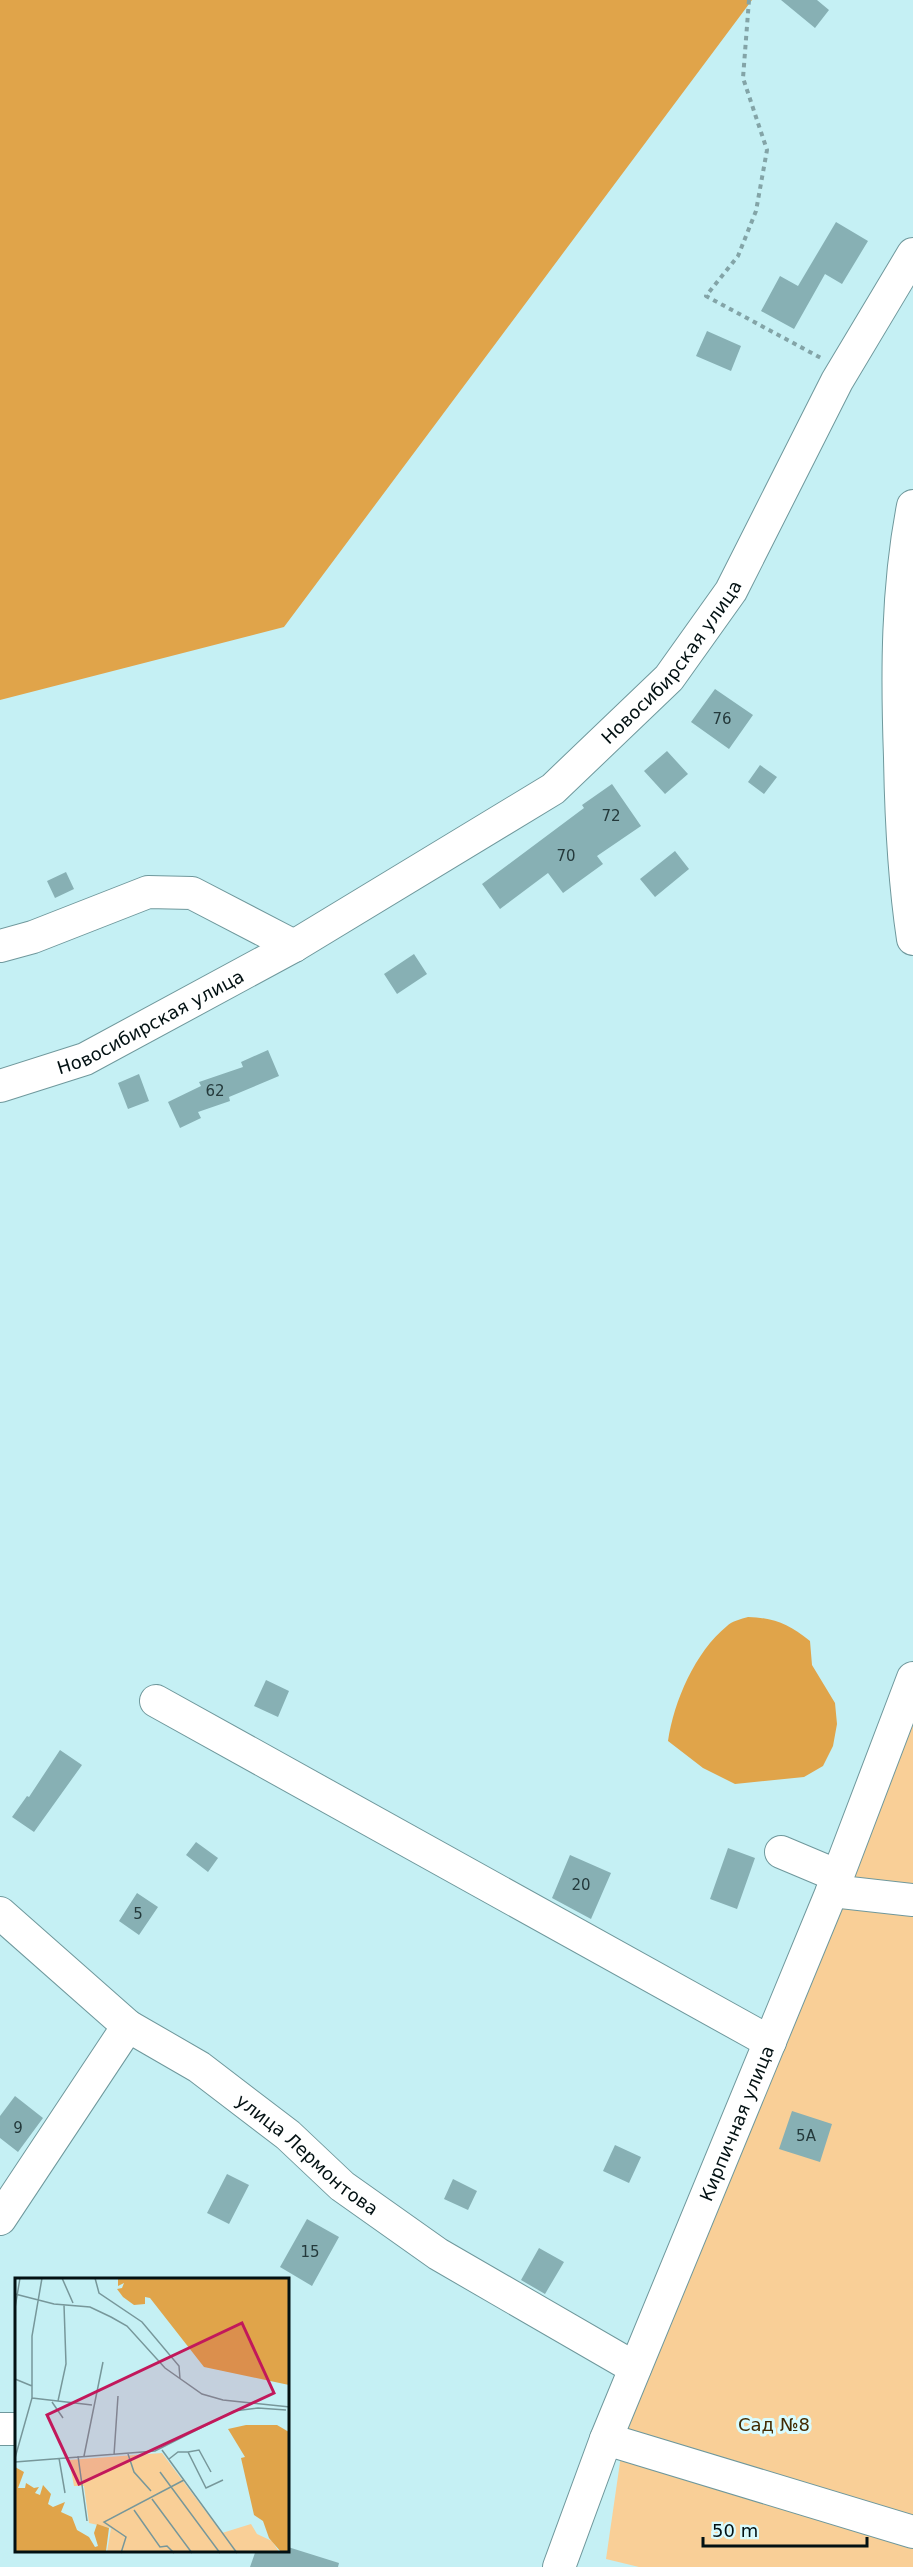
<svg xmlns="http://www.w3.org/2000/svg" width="913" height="2567" font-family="'DejaVu Sans',sans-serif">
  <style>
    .green { fill: #f9cf97 }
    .forest { fill: #e0a44a }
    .building { fill: #87b0b4 }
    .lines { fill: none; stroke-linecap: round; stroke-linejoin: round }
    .minor-casing { stroke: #6f989c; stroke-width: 34 }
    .path { stroke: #83a4a7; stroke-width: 4; stroke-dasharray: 4.5 4.5; stroke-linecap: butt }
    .minor { stroke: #fff; stroke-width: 32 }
    .labels { text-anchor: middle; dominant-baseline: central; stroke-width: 6; stroke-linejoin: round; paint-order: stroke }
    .number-label { font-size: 15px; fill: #24393b }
    .street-label { font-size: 18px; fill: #031113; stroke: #d9fcff }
    .park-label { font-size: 18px; fill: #422a02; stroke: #d9fcff }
    .inset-road { fill: none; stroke: #77979a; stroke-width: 1.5 }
    .view { fill: #c2185b; fill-opacity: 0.15; stroke: #c2185b; stroke-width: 3 }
    .inset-edge { fill: none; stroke: #031113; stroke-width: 3 }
  </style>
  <rect width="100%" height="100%" fill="#c5f0f4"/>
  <path class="green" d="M913,1722V2567H639L606,2559L627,2414Z"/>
  <path class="forest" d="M0,0H752L284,627L0,700Z
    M748,1617C776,1618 788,1624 810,1641L812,1665L835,1703L837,1724L833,1746L823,1766L804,1777L735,1784L703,1768L668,1741C674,1701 695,1652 727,1626C732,1621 741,1619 748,1617Z"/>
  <path class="building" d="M781,0H817L829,10L815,28Z
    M836,222L868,241L842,284L825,274L794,329L761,311L780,276L798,286Z
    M707,331L741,346L731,371L696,356Z
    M715,689L753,715L729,749L691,722Z
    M667,751L688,774L665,794L644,771Z
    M760,765L777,777L764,794L748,782Z
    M612,784L641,826L597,856L603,864L563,893L548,873L500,909L482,884L584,808L582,805Z
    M675,851L689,869L655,897L640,879Z
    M66,872L74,889L55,898L47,881Z
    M414,954L427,974L397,994L384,974Z
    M268,1050L279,1076L229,1097L230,1101L198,1112L201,1118L180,1128L168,1102L201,1086L199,1082L243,1067L241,1062Z
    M139,1074L149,1101L128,1109L118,1083Z
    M266,1680L289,1691L278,1717L254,1706Z
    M60,1750L82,1765L34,1832L12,1817L27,1796L29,1797Z
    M196,1842L218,1858L208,1872L186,1855Z
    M728,1848L755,1858L737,1909L710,1899Z
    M570,1855L611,1873L591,1919L552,1898Z
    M137,1893L158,1907L139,1935L119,1921Z
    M15,2096L43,2118L18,2152L0,2138V2116Z
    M792,2111L832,2124L820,2162L779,2149Z
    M615,2145L641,2157L629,2183L603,2171Z
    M227,2174L249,2185L229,2224L207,2213Z
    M453,2179L477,2191L468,2210L444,2199Z
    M307,2219L339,2237L312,2286L280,2267Z
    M539,2248L564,2262L545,2294L521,2280Z
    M288,2547L339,2563L338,2567H250L256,2550H288Z"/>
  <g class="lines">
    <g class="minor-casing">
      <g id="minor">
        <path d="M913,506C897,588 897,674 900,757C901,817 904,879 913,939"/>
        <path d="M0,946L33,937L148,892L192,893L294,946"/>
        <path id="s1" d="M0,1086L85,1059L294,946L553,789L669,678L731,591L837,381L913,254"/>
        <path d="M156,1701L770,2042"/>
        <path d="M781,1852L838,1876"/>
        <path d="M832,1891L913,1900"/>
        <path id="s2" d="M0,1913L128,2026L199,2067L288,2135L342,2186L438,2254L635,2368"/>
        <path d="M0,2219L128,2026"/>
        <path d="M0,2429H16"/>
        <path d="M606,2439L913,2532"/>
        <path id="s3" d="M559,2567L606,2439L832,1891L913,1678"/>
      </g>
    </g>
    <path class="path" d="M749,0L743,78L767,150L756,211L738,256L706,296L821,358"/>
    <use href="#minor" class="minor"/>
  </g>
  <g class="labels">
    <g class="number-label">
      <text x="722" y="719">76</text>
      <text x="611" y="816">72</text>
      <text x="566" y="856">70</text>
      <text x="215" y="1091">62</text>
      <text x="581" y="1885">20</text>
      <text x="138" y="1914">5</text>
      <text x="18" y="2128">9</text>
      <text x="806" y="2136">5А</text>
      <text x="310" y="2252">15</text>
    </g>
    <g class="street-label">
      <text stroke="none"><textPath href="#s1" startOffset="804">Новосибирская улица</textPath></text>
      <text stroke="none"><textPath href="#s1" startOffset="164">Новосибирская улица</textPath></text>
      <text stroke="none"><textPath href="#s3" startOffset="478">Кирпичная улица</textPath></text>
      <text stroke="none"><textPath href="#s2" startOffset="392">улица Лермонтова</textPath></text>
    </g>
    <g class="park-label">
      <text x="774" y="2424">Сад №8</text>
    </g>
  </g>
  <g transform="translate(15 2278)">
    <rect width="274" height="274" fill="#c5f0f4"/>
    <path d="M147,175L207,255L236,246L242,256L257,263L264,274H92L96,250L74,245L69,208H59L54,182Z" fill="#f9cf97"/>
    <path d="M103,0H274V107L189,89L135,20L130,19V26L119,27L108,19L102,11L107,10L109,5L103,8ZM231,147H262L274,154V274H266L254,260L248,243L239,237L226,180L230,179L213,151ZM0,189L9,194L3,210H10L11,205L19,210L24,209L20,215L25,217L28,207L36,216L33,226L38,229L50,224L46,234L57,239L62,252L74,259L80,269L83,268L79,255L82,246L94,250L91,273L0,275Z" fill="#e0a44a"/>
    <path class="inset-road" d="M47,0L58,25M80,0L84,15L127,44L164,88L165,101M0,16L39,26L75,29L96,39L112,48L150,90L187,116L208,122L275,129M0,30L5,0M0,101L17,108M17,120L77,127M43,123L51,86L49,27M37,124L48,140M147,172L222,275M173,174L184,172L196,194M113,176L119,194L136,213M99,177L103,118M63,178L72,243M69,178L88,84M0,180L17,120V58L27,0M44,180L50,215M154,181L163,174H173L191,210L208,202M0,184L140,173L219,133L243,130L271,132M145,194L205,275M137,221L177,275M119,232L145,269L152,268L159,275M106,275L111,259L89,244L169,202"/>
    <path class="view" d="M227,45L259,115L64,206L32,137Z"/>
    <rect width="274" height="274" class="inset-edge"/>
  </g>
  <path d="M703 2537v9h164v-9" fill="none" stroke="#031113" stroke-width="3"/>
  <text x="712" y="2537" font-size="18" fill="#031113" stroke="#d9fcff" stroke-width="4.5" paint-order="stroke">50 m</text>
</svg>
